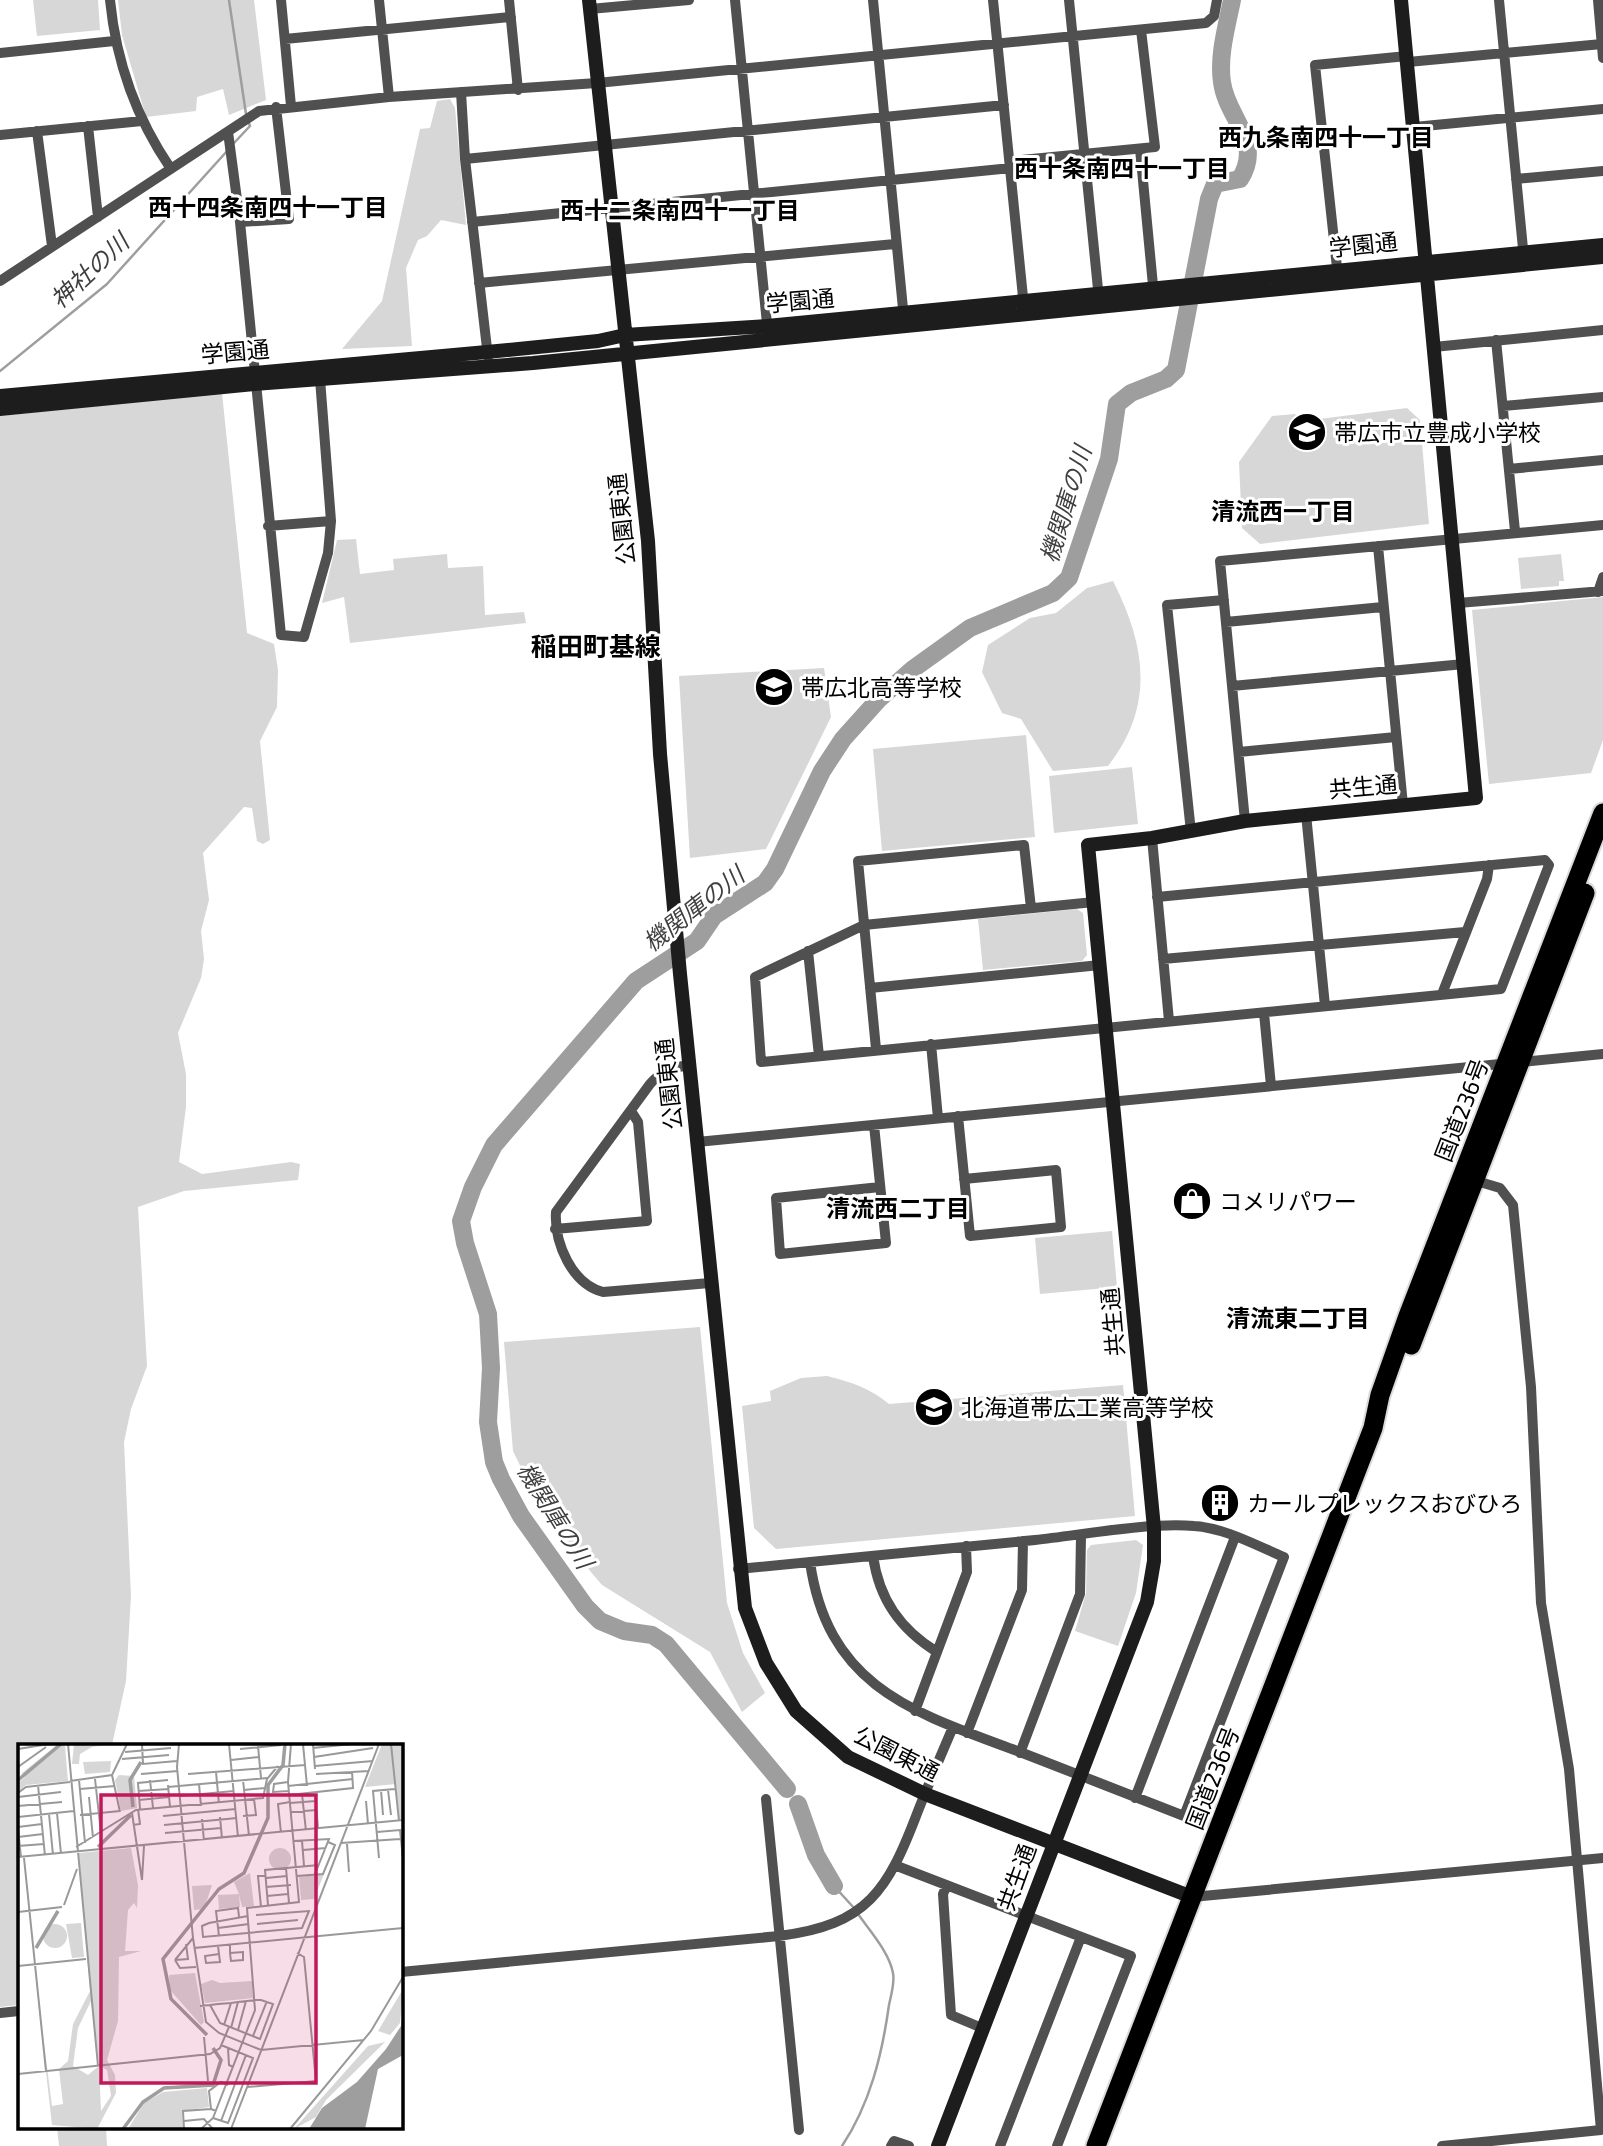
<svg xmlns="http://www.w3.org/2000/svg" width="1603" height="2146" font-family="'Exo 2','Noto Sans JP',sans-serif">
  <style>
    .green { fill: #d7d7d7 }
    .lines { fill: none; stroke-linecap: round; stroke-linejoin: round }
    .stream { stroke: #9e9e9e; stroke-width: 2.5 }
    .river { stroke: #9e9e9e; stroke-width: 18 }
    .highway-casing { stroke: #dbdbdb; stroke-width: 23 }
    .street { stroke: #505050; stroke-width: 10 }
    .secondary { stroke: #1d1d1d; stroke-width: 14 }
    .highway { stroke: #000; stroke-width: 19 }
    .labels { text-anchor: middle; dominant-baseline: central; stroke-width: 6; stroke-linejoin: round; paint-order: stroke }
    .street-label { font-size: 23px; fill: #000; stroke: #fff }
    .poi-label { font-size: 23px; fill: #000; stroke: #fff; text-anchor: start }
    .neighbourhood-label { font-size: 24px; font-weight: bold; fill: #000; stroke: #fff }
    .water-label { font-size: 24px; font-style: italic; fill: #3f3f3f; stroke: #fff }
    .quarter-label { font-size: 26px; font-weight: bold; fill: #000; stroke: #fff }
    .inset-river { fill: none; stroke: #9e9e9e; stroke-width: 3.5 }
    .inset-road { fill: none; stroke: #999; stroke-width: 2 }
    .view { fill: #c2185b; fill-opacity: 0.15; stroke: #c2185b; stroke-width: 3.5 }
    .inset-edge { fill: none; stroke: #000; stroke-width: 3.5 }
  </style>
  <rect width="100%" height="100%" fill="#fff"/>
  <path class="green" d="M33,0H98L100,30L37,36Z
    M118,0H254L266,100L229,115L223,89L197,97L196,111L146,117L122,35Z
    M450,99L455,108L466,225L441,220L427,236L418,240L406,268L412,346L342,349L382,301L420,129L430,128L437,101Z
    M222,393L247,633L274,644L278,670L277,707L260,741L270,840L263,844L257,841L252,808L244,807L203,853L209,900L201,931L204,959L201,978L178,1033L186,1074V1107L179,1162L202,1174L291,1162L300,1164L298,1180L184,1191L138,1207L147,1366L131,1409L124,1442L131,1596L126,1681L112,1745H19V2005L0,2007V416Z
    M1407,408L1420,420L1429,524L1260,544L1242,528L1239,462L1272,416L1295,414L1303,421Z
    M356,539L360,574L394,570L393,559L447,554L448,568L483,566L485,615L524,612L526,623L350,643L344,597L322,603L337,540Z
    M1561,554L1564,581H1559V586L1521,589L1518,558Z
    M1113,581C1146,646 1155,706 1108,766L1053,771L1021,719L1002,713L982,672L988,645L1030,618L1056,613L1087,588Z
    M1603,597V740L1591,773L1489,784L1472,610Z
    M824,668L831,717L766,849L690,858L679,676Z
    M1026,735L1035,837L882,851L873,749Z
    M1132,767L1138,824L1054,833L1049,776Z
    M1077,909L1083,913L1087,955L1082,961L983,970L978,919Z
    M1112,1231L1117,1287L1040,1294L1035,1238Z
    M700,1327L727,1603L743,1653L765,1693L742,1712L710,1652L602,1585L546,1519L513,1451L504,1342Z
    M827,1376C851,1382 870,1388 889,1404L1123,1385L1135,1516L776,1549L754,1528L742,1406L771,1401L770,1391L801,1378Z
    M1136,1540L1143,1545L1136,1593L1118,1646L1075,1631L1086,1593L1087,1550L1091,1545Z
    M57,2127H106L107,2146H59Z"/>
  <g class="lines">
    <path class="stream" d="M229,0L246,114
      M234,143L250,126L248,121
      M0,371L107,284L228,150
      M834,1886L854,1908
      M842,2146C870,2104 882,2055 889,2005C891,1995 895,1983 893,1973C889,1952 870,1931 858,1914"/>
    <path class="river" d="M787,1789L666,1644L652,1635L624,1631L600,1621L585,1606L521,1516L501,1479L494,1462L488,1422L491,1368L488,1314L465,1243L461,1221L473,1187L494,1145L636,981L697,941L714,916L765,883L775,869L822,771L843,739L879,699L913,669L970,628L1053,593L1069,578L1109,459L1117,404L1131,393L1166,379L1176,370L1209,199L1215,184L1240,179C1264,142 1226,117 1222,82C1218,56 1227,25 1232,0
      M798,1804L816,1855L834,1886"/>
    <g class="highway-casing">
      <path id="highway" d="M1411,1345L1585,893
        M1096,2146L1373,1428L1380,1395L1408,1316L1603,813"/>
    </g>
    <path class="street" d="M110,0C116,61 136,118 171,169
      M281,0L291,106
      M379,0L389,97
      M509,0L518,90
      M735,0L768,334
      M873,0L904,319
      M993,0L1024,307
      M1069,0L1099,299
      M1499,0L1524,259
      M1598,0L1603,58
      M590,9L689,0
      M285,39L511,17
      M0,53L114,41
      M1408,62L1602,44
      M461,92L465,159L488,357
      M88,126L98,217
      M1414,127L1603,109
      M37,131L52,246
      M228,132L240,222L281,635L304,637L328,553L331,521L320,379
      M0,135L142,121
      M1140,149L1154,296
      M465,159L1004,105
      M1010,161L1155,147L1141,30
      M1516,179L1603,171
      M240,222L289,219L276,107
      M472,222L1011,168
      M1338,277L1315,65L1407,56
      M0,281L259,111L389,97L597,83L1206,23L1214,16L1217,0
      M479,283L895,244
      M1496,340L1515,531
      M1434,347L1603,330
      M1503,406L1603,397
      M1509,469L1603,460
      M268,526L331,521
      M1378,546L1403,805
      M1598,592L1603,577
      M1458,603L1603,591
      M1226,622L1383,607
      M1232,686L1464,664
      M1239,752L1396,737
      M1306,814L1325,1006
      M1245,821L1220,561L1603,525
      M1191,832L1167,605L1224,600
      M1152,838L1169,1021
      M1094,902L864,925L755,977L761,1062L1501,989L1549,865L1545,860L1157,897
      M808,951L819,1056
      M1163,959L1465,932
      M870,988L1100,965
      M1442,994L1487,879L1489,865
      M1264,1013L1271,1086
      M931,1044L938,1118
      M876,1049L858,861L1024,845L1031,908
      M689,1065C671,1068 661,1071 650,1084L556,1212C554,1243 572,1284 603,1292L710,1283
      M958,1116L970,1236L1061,1227L1056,1170L964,1179
      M874,1125L886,1243L780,1254L776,1198L880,1187
      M697,1142L1603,1054
      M555,1229L647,1221L638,1122L631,1111
      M873,1556C879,1599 900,1629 937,1652
      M738,1569C837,1559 936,1550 1035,1540C1082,1535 1149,1522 1194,1526C1225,1528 1255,1545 1284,1557L1184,1816C1129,1795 1075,1773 1020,1752C916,1713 828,1689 810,1562
      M915,1711L967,1572L966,1546
      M967,1733L1022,1590L1023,1541
      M1020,1753L1080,1594L1081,1535
      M1135,1798L1235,1537
      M766,1799L799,2130
      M897,1866L1131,1956L1057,2146
      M947,1885L943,1894L951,2015L982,2028
      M1192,1897L1603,1858
      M401,1972L779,1936C868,1925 888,1890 918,1811C929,1783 941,1755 953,1727
      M0,2013L19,2011
      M891,2146L894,2141L909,2146
      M1000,2146L1081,1937
      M1442,2146L1601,2130L1569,1769L1541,1603L1531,1387L1513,1205L1500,1188L1470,1179"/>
    <path class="secondary" d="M589,0L648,541L660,754L680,974L745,1608L766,1663L796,1711L848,1757L925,1794L1192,1897
      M0,396L487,352L598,341L625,335L767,326L1603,245
      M0,409L254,384L533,363L1603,257
      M938,2146L1147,1602L1154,1561V1528L1088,845L1152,838L1245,821L1476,798L1401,0"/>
    <use href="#highway" class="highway"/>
  </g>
  <defs>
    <g id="school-disc" transform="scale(2.0125)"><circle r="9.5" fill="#000" stroke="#fff"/><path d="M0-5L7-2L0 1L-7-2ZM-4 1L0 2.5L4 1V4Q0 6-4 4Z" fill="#fff"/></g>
    <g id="shop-disc" transform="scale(2.0125)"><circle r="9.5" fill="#000" stroke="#fff"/><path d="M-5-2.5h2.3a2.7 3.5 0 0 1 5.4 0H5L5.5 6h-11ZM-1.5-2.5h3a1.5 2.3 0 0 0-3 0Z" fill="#fff"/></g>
    <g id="building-disc" transform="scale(2.0125)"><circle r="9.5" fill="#000" stroke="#fff"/><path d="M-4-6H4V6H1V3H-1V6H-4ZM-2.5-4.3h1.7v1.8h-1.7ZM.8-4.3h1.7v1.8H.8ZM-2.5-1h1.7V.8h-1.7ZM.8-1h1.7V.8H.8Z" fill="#fff"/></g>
  </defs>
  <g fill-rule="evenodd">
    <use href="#school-disc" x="1307" y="432"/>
    <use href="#school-disc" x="774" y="687"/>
    <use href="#shop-disc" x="1192" y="1201"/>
    <use href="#school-disc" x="934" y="1407"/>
    <use href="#building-disc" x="1220" y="1503"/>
  </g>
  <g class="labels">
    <g class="street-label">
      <text transform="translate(1363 244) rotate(-6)">学園通</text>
      <text transform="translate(800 300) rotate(-5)">学園通</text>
      <text transform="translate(235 351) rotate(-5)">学園通</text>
      <text transform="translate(621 519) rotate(-96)">公園東通</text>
      <text transform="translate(1363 786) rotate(-5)">共生通</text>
      <text transform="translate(668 1084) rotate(-96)">公園東通</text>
      <text transform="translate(1461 1110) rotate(-69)">国道236号</text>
      <text transform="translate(1112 1322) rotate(-95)">共生通</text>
      <text transform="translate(897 1753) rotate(27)">公園東通</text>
      <text transform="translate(1212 1778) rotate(-69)">国道236号</text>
      <text transform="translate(1016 1877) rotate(-70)">共生通</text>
    </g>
    <g class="poi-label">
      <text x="1334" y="432">帯広市立豊成小学校</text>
      <text x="801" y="687">帯広北高等学校</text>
      <text x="1219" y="1201">コメリパワー</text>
      <text x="961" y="1407">北海道帯広工業高等学校</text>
      <text x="1247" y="1503">カールプレックスおびひろ</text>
    </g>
    <g class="neighbourhood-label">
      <text x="1326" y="136">西九条南四十一丁目</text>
      <text x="1122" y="167">西十条南四十一丁目</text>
      <text x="268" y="206">西十四条南四十一丁目</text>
      <text x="680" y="209">西十二条南四十一丁目</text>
      <text x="1283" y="510">清流西一丁目</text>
      <text x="898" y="1207">清流西二丁目</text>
      <text x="1298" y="1317">清流東二丁目</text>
    </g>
    <g class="water-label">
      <text transform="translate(89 270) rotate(-43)">神社の川</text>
      <text transform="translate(1065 504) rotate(-73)">機関庫の川</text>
      <text transform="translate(693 908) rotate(-38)">機関庫の川</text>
      <text transform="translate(556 1515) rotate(58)">機関庫の川</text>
    </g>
    <g class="quarter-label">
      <text x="596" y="645">稲田町基線</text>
    </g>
  </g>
  <g transform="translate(18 1744)">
    <rect width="385" height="385" fill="#fff"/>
    <path d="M40,0L47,2L50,37L8,41L0,48V39L7,33L4,29ZM56,0H93L74,3L62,10L61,20H54ZM364,0H385V75H381L378,40L347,43ZM93,17L92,28L67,30L65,18ZM101,31L116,32L119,64L103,67L97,36ZM251 115a11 11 0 1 1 22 0a11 11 0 1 1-22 0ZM113,104L120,141L119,164L116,159L110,166L107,207H123L101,213L100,277L89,316L97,331L98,349L79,385L34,381L16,221L34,362L45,360L41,325L50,317L55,280L72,247L61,109ZM73,257L81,321L89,326L93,352L83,367L81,322L70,331L55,322L60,284ZM232,129L236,162L224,163L221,150L222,163L201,165L200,151L221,150L216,138ZM306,130L296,155L283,156L281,133ZM194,141L186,165L176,166L174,142ZM63,179L66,213L54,214L48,180ZM25 192a12 12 0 1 1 24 0a12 12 0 1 1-24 0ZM177,229L186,278L183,281L152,246L151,231ZM194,236L202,239L234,237L235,254L187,259L183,240ZM385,245L382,279L372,291L360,287ZM367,298L308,356L298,373L276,385L350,302ZM189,344L191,363L164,367L165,385H110L126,359L145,348Z" fill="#d7d7d7" fill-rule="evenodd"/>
    <path d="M385,268V311L360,325L347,385H291L304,364L339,338L368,305L383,282Z" fill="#9e9e9e"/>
    <path class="inset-river" d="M0,36L43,0M115,63L112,36L123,18M80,103L113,71M18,204L40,167M189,291L153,255L145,215L201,145L226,129L250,74V41L265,21L267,0M105,385L125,358L146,344L195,341L203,316L195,304"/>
    <path class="inset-road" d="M50,0L80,322M124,0L125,20L159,17M161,0L159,23L175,194L188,278L201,289L243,306L346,296M211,0L220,93M285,0L289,42M295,0L297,25M373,0L381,77M240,2L243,34M295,4L334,0M0,5L31,0M222,5L263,1M107,8L153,4M296,13L355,4M104,15L151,11M213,16L241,13M297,22L355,17M0,23L28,3M198,28L201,60M123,30L160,27M170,30L287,21M298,30L351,27M94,31L102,68M77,35L83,89M61,36L67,99M132,36L135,64M225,36L231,92M52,37L94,31L109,0M270,38L256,40L255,48L271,47M181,40L183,62M20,41L27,112M150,41L152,63M270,42L335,35M150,43L249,34M62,45L97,42M226,46L247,44M363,46L365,71M370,46L373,71M120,47L151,45M297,48L300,84M0,49L8,43L52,38M284,50L288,87M271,51L335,44L334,27M162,52L216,47M0,53L43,48M71,53L75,94M121,56L151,53M348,57L350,80M272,59L298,57M0,62L44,58M122,65L120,39L150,36M273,68L299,66M39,69L43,110M114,69L124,136M31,70L35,111M62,71L102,67M145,72L218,65M225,72L238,71L236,55M0,73L56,67M202,73L204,95M184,75L186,97M115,81L122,80L120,65M146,81L219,74M0,83L24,80M0,85L3,113M359,88L382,86L385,115M147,89L203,84M263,89L260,60L272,58M0,93L25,90M275,97L311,95L297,130M284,97L286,122M323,99L382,95M329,100L331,128M0,102L26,100M58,103L118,66L245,54L249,35L260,22M285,106L308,104M0,113L385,76M6,114L28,327M361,114L355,47L377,45M268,124L271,159M279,132L305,130L317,101L310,98M248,134L269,132M124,136L126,102M248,143L273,141M249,152L270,150M46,161L59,125M250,161L247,126L301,121M243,163L240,132H247M0,168L44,163M230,172L191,179L184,182L185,193L284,184L291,167L238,171M239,180L280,176M200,184L231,180M201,192L198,167L220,164L221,173M212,201V209L213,217L225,216V208L212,209M200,202L202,218L188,219L187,212L201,210M176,204L385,184M157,216L175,194M157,216L170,215L168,200M157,216L162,224L178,223M0,222L68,215M182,262L192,261L200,260L213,259L220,258L238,256H243L255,260L242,295L202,279L192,261M206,281L213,259M213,284L220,258M220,286L228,257M235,292L249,257M186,293L190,337M210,304L211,321L215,323M0,330L192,310L202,304L211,283M229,343L298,337L286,213L279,209M198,367L193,365L191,347L203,338L210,341M195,374L210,379L235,314L203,301M166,377L186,375L195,385M203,377L228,311M166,385L165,367L193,365M183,385L195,374L237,266L229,164L281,158L270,38L273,0M213,385L361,0M272,385L353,287L385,233"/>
    <path class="view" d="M83,51H298V339H83Z"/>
    <rect width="385" height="385" class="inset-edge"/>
  </g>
</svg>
